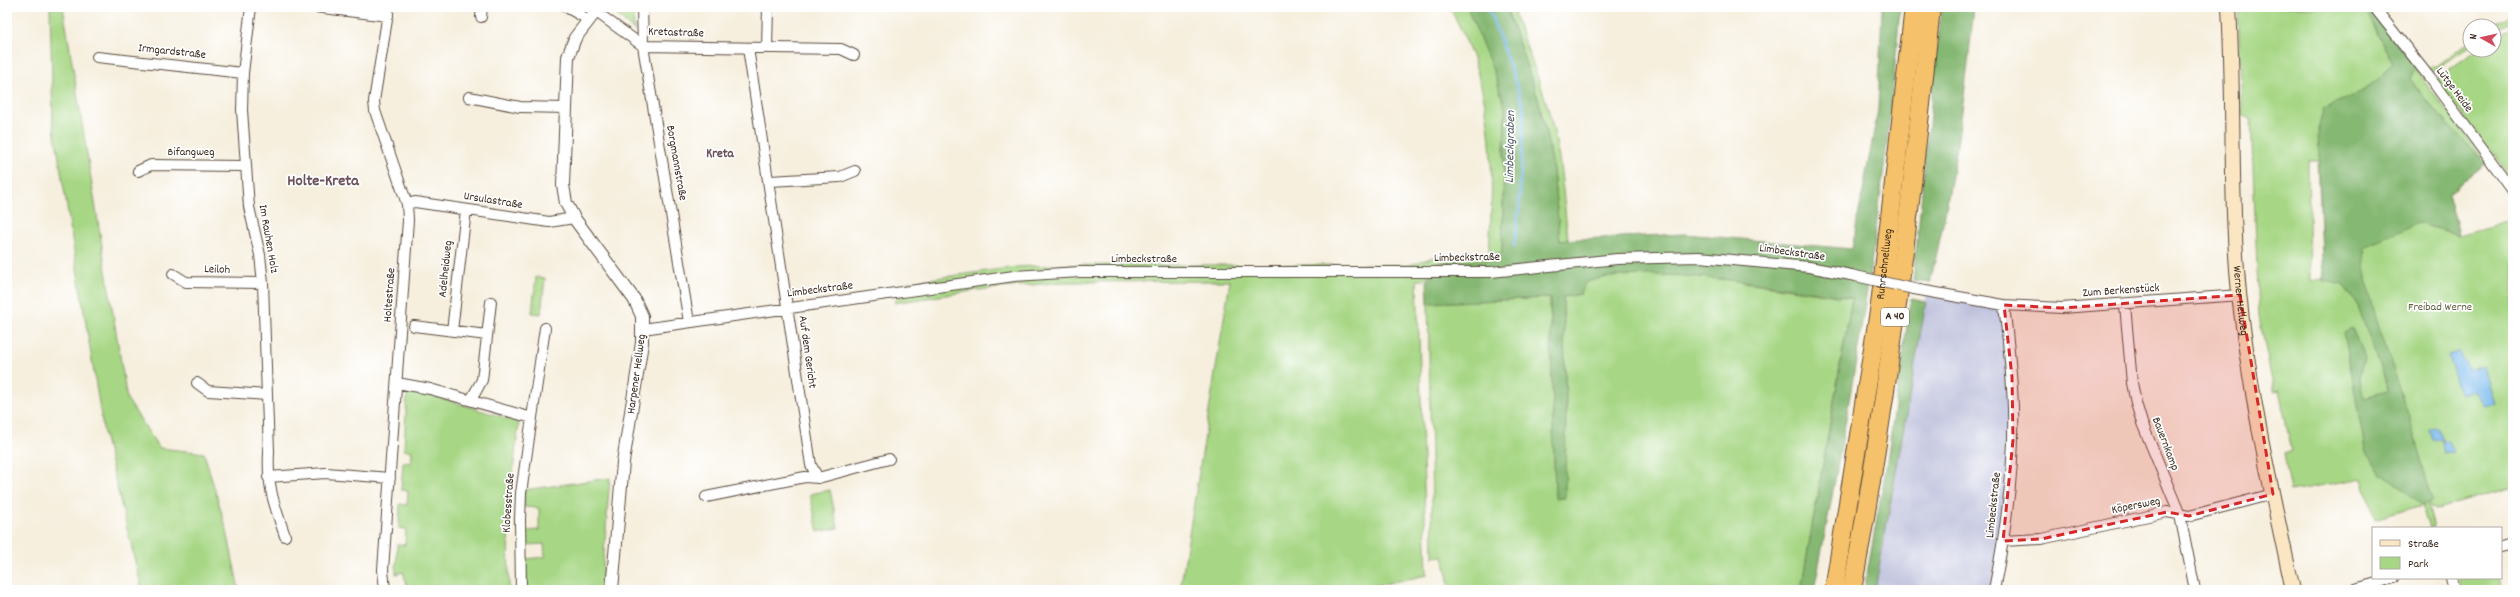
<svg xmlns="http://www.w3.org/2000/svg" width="2520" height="597" font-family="Dekko,sans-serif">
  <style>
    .industrial { fill: #c0c2dd }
    .green { fill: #a7d785; stroke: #718052; fill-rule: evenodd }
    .forest { fill: #85b872; stroke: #607148 }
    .water { fill: #77b8ec; stroke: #597185 }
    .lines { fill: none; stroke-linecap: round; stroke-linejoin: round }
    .stream { stroke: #77b8ec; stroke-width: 2.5 }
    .minor-casing { stroke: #57483b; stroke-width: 12 }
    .tertiary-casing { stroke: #57483b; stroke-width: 14 }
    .secondary-casing { stroke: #57483b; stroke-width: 16 }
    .motorway-casing { stroke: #57483b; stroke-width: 20 }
    .minor { stroke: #fff; stroke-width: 10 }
    .tertiary { stroke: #fff; stroke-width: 12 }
    .secondary { stroke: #fbe6c4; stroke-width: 14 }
    .motorway { stroke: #f5c16b; stroke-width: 18 }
    .minor-bridge-casing { stroke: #57483b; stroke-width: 12; stroke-linecap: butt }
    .minor-bridge { stroke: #fff; stroke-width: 10 }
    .marked { fill: #d62828; fill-opacity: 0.2; stroke: #d62828; stroke-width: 3; stroke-dasharray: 8 5; stroke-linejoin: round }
    .labels { text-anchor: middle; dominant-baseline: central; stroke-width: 3.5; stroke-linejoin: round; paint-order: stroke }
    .shield { fill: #fff; stroke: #766a62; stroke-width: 1 }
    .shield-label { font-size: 11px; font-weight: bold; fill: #3b2a1e }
    .street-label { font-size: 12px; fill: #3b2a1e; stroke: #fff }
    .park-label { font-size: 12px; fill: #5b5e3d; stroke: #fff }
    .water-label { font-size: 13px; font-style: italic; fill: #505c66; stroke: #fff }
    .neighbourhood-label { font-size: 13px; font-weight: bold; fill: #6c525a; stroke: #fff }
    .district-label { font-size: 16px; font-weight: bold; fill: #6c525a; stroke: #fff }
  </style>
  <rect width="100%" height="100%" fill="#fff"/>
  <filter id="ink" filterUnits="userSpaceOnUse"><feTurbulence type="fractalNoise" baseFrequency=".025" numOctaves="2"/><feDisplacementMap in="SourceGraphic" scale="8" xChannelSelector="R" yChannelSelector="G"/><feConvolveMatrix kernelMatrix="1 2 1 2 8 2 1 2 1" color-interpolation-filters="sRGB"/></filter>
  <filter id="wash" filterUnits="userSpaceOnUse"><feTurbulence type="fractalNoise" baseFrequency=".012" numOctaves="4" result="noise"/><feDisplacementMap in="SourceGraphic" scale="16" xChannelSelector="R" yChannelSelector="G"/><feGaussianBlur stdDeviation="0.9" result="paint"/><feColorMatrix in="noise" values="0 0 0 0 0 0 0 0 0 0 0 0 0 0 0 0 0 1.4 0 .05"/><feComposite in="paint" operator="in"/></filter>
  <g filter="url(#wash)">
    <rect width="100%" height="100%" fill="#f6efde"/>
    <path class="industrial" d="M1927,292L2004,305L2013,440L1994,590H1875Z"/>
    <path class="green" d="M50,7H63L127,399L159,448L204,453L227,531L239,590H142L104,434L53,122Z
      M613,7H633L634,31L611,9Z
      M1449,7H1467L1470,11L1497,80L1505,109L1502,254L1490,260L1440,262L1424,280H1417L1427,575L1374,586V590H1180L1230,281L1064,282L978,290L894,303L908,282L1016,267L1053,265H1409L1437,256L1489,255C1494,165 1496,88 1449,7Z
      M1506,7H1512C1526,49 1545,89 1554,132C1562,167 1564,203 1568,239L1560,240L1552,161L1539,101Z
      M2238,7H2371L2420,71L2416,70L2486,163L2448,194L2459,235L2513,220V487L2434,510L2428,504L2434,528H2429L2422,505L2375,519L2363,478L2291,491L2284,454L2292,451L2279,390L2274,391L2259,316L2251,118L2242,114ZM2308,161H2318L2323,279L2310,281Z
      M2513,15V21L2494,31V26H2490Z
      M2513,28V180L2435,79L2477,50H2494V38Z
      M2470,41V46L2432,72L2427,67L2437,66Z
      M1696,275L1852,298L1801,590H1450L1443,556L1433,557L1428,303L1550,298L1555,498H1564L1566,405L1563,297L1581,294L1585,282C1618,270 1661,275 1696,275Z
      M536,277L545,278L541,314L532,313Z
      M407,393L427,394L519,422L508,512L509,590H402L408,588L403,572L396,574L397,544L405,545L406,529L399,528L400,504L407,505L408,491L401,490L403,462L411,463L412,451L404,450Z
      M610,478L601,590H526L525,559L545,557L544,544L525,545L524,531L539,530V508L524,507V490Z
      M830,490L838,528L818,532L810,494Z
      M2459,578H2499L2502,590H2462Z"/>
    <path class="forest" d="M1467,7H1506L1539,101L1552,161L1560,240L1685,234L1852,249L1878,110L1882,7H1900C1885,203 1852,397 1814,590H1801L1852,298C1784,287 1717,275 1649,275C1628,276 1604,275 1585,283L1581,294L1563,297L1566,405L1565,498H1555L1550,298L1428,303L1427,280L1439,262L1490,260L1489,255L1502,253L1505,109L1497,80Z
      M1941,7H1974C1965,100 1952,192 1930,283L1913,281Z
      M2364,7H2369L2415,68L2410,79L2450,128L2486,163L2448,194L2459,235L2417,223L2364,247C2365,298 2386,345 2401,392C2413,428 2422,465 2433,501L2423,505L2381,473L2365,450L2344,332L2352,328L2364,358L2359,379L2364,397L2388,391L2357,303L2343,285L2323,281L2318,129L2324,108L2365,90L2393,64Z
      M1911,299L1926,302L1875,590H1864L1885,474Z"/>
    <path class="water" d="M2459,352L2469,370L2484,366L2495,404L2484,407L2474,390L2460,394L2448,355Z
      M2437,426L2444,442L2447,441L2453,452L2444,454L2441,439L2433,441L2430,429Z"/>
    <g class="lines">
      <path class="stream" d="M1488,7L1515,80L1524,110L1519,209L1514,246"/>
    </g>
  </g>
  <g filter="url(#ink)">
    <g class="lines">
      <g class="minor-casing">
        <path id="minor" d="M251,7L243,73L242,110L249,207L260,255L263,283L269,452C267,487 274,504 285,536
          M315,7L388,16
          M566,7L589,20
          M642,7L643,46L689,322
          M2374,7L2430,78L2513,191
          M595,11L643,46L841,49L854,55
          M481,17L482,7
          M748,48L811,465L818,478
          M767,48L768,7
          M97,57L243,73
          M469,97L520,107L566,108
          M138,171L151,165L244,166
          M770,181L840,177L855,171
          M407,204L415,202L549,222L574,218
          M173,274L186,282L263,283
          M1914,289L2004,305L2062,308L2240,295
          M2125,305L2132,383L2136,403L2142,423L2180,515L2195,590
          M414,326L487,335
          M643,329L1014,276L1080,272H1491L1617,259L1699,257L1809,267L1851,275
          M452,331L466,210
          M197,383L208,391L267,395
          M397,383L430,389L532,418
          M471,400L482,380L491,302
          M268,477L326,473L390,478
          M706,497L805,477L818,478L889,459
          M2003,541L2041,539L2167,512L2189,516L2273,494
          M2501,547L2513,544
          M2451,578L2454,590
          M385,590L383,570L408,220L407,204L375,111L374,101L389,7
          M521,590L520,519L521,493L545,328
          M1994,590C2006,530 2015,469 2013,408C2012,374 2008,339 2004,305
          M2352,590L2394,578"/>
      </g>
      <g class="tertiary-casing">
        <path id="tertiary" d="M599,7L575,38L568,57L563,185L566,203L574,218L634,299L642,316V343L623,462L612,590"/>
      </g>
      <g class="secondary-casing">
        <g id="secondary">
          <path id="s1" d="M2229,7C2235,108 2229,211 2241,311C2252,405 2273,498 2293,590"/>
        </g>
      </g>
      <g class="motorway-casing">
        <g id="motorway">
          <path id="s2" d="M1834,590L1880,305L1914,7"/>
          <path d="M1852,590C1888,397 1912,202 1931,7"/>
        </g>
      </g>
      <use href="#minor" class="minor"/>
      <use href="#tertiary" class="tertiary"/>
      <use href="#secondary" class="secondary"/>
      <use href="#motorway" class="motorway"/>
      <g class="minor-bridge-casing">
        <path id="minor-bridge" d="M1851,275L1914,289"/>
      </g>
      <use href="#minor-bridge" class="minor-bridge"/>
    </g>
  </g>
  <path class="marked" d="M2240,295L2273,494L2189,516L2167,512L2041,539L2003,541L2013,440L2012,377L2004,305L2062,308Z"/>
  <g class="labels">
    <rect class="shield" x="1881" y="308" width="28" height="18" rx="3"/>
    <g class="shield-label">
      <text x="1895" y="317">A 40</text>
    </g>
    <g class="street-label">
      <text transform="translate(676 33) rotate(2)">Kretastraße</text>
      <text transform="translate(172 52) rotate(6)">Irmgardstraße</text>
      <text transform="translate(2454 90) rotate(53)">Lütge Heide</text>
      <text x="191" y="152">Bifangweg</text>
      <text transform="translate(676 163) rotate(80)">Borgmannstraße</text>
      <text transform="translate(493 201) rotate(9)">Ursulastraße</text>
      <text transform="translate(268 239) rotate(80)">Im Rauhen Holz</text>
      <text transform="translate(1792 253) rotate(8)">Limbeckstraße</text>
      <text transform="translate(1467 258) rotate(-1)">Limbeckstraße</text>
      <text x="1144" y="259">Limbeckstraße</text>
      <text stroke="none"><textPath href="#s2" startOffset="330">Ruhrschnellweg</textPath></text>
      <text transform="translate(446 269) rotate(-84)">Adelheidweg</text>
      <text transform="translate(217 270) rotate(2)">Leiloh</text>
      <text transform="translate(820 290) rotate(-7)">Limbeckstraße</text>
      <text transform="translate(2121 291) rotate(-4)">Zum Berkenstück</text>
      <text transform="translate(390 295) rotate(-86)">Holtestraße</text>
      <text stroke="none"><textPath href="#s1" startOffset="294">Werner Hellweg</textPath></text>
      <text transform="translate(807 352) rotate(82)">Auf dem Gericht</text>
      <text transform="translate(637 374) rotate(-82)">Harpener Hellweg</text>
      <text transform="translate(2165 444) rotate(69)">Bauernkamp</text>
      <text transform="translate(509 503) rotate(-86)">Klobesstraße</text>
      <text transform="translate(1994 505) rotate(-84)">Limbeckstraße</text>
      <text transform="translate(2136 506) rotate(-11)">Köpersweg</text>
    </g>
    <g class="park-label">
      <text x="2440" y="307">Freibad Werne</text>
    </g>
    <g class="water-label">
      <text transform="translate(1511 147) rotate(-89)">Limbeckgraben</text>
    </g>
    <g class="neighbourhood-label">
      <text x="720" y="154">Kreta</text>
    </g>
    <g class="district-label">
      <text x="323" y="181">Holte-Kreta</text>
    </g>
  </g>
  <rect width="2520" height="597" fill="none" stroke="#fff" stroke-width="24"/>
  <rect x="2372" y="527" width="130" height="52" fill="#ffffff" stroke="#b1aaa5"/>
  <rect x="2380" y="540" width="20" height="6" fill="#fbe6c4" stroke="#b1aaa5"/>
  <text x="2408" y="547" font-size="12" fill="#3b2a1e">Straße</text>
  <rect x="2380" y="557" width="20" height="12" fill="#a7d785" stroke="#b1aaa5"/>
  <text x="2408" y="567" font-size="12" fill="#3b2a1e">Park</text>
  <g transform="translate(2482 38) rotate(278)"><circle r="19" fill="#ffffff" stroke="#b1aaa5"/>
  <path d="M0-3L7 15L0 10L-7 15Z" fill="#d1495b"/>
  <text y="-6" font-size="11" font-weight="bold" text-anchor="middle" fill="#3b2a1e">N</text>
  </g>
</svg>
